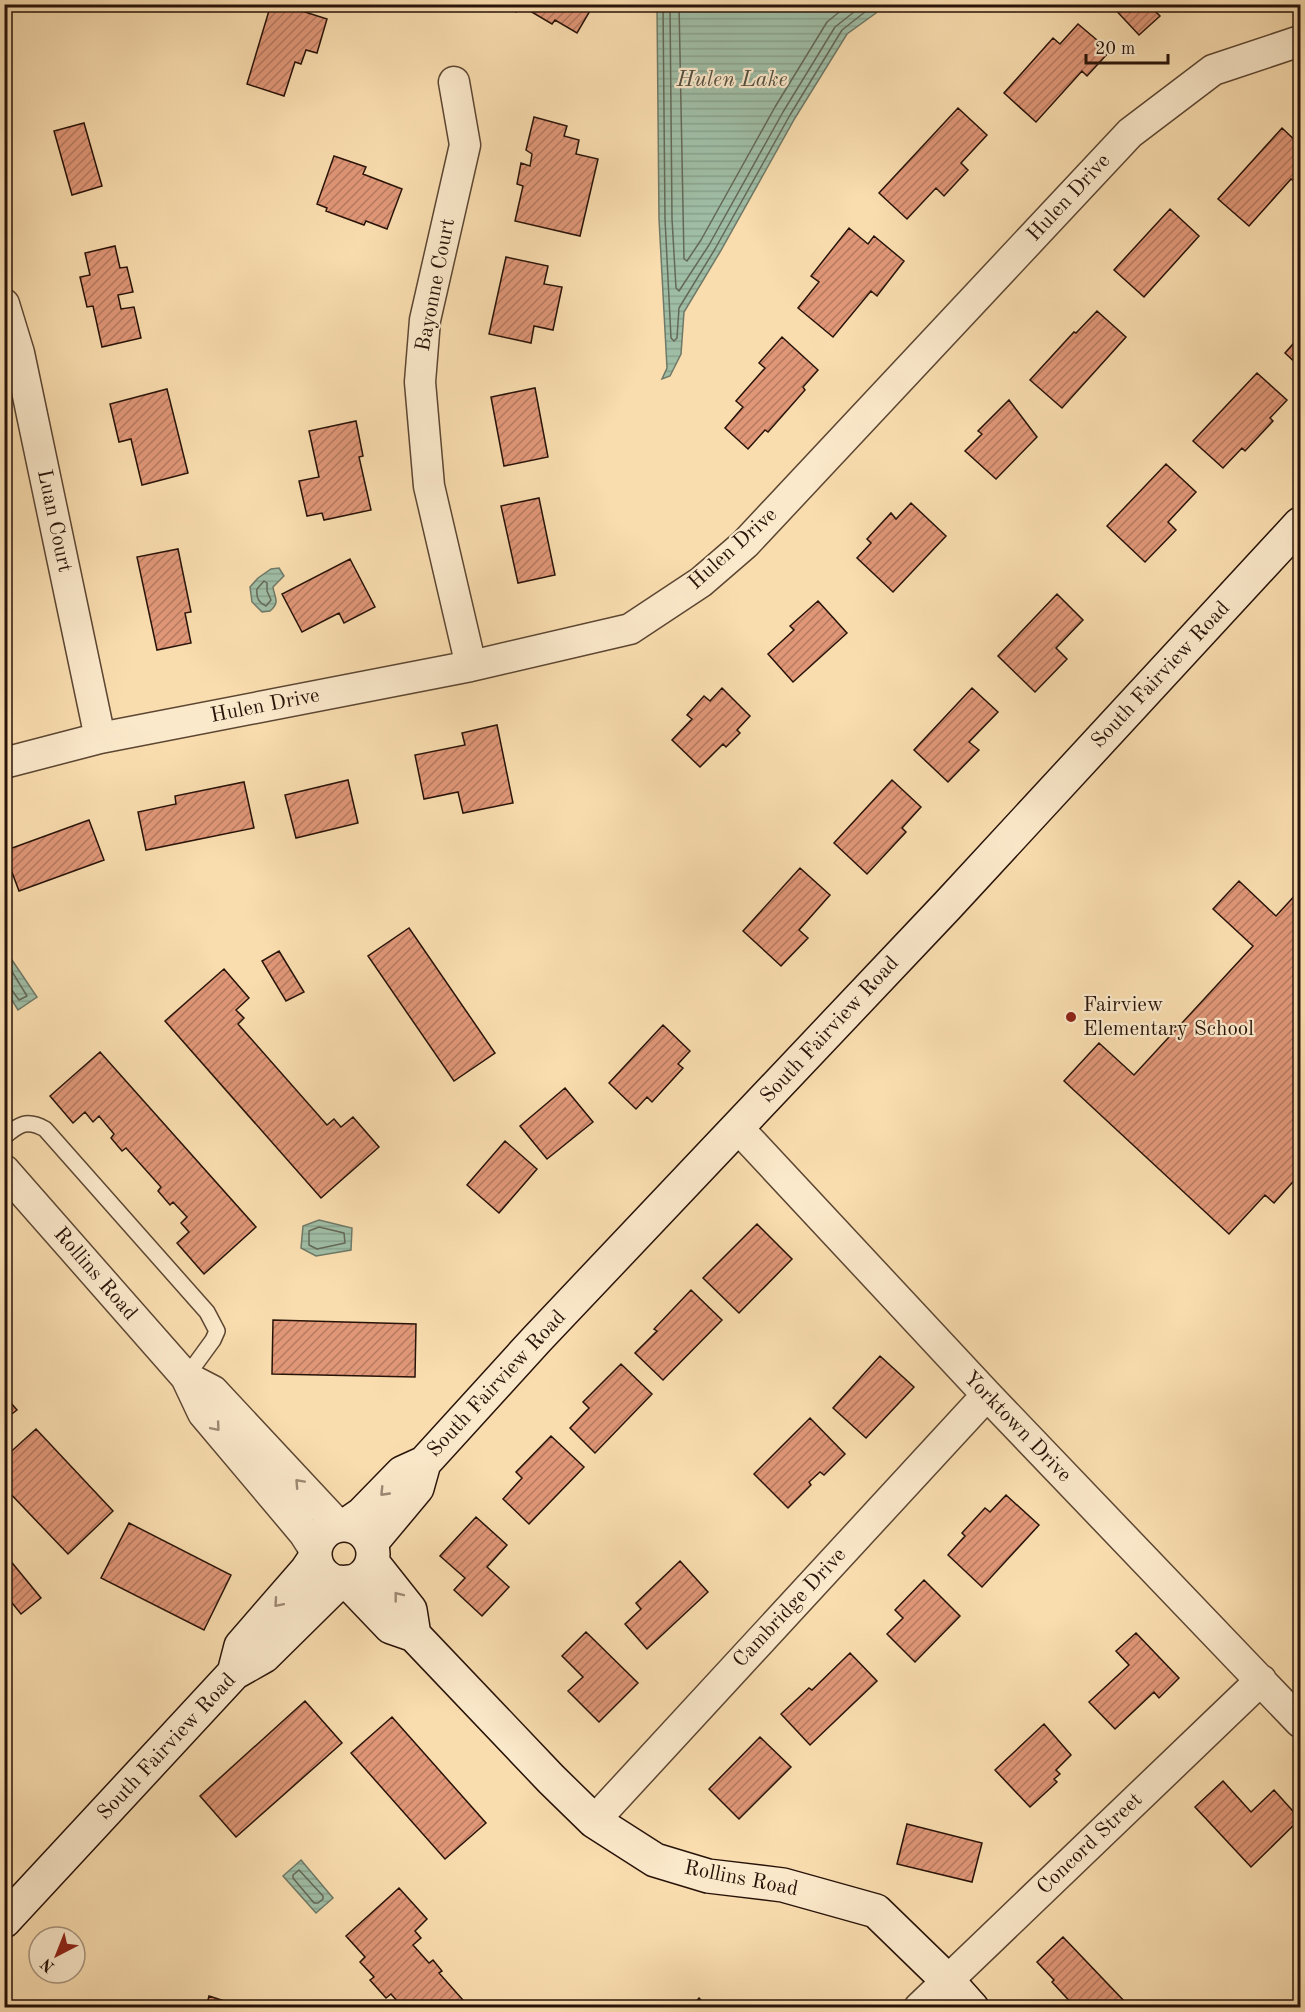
<svg xmlns="http://www.w3.org/2000/svg" width="1305" height="2012" font-family="'Old Standard TT',serif">
  <style>
    .water { fill: url(#water-rules); stroke: #6f7967; stroke-width: 1.5 }
    .lines { fill: none; stroke-linecap: round; stroke-linejoin: round }
    .shore { stroke: #646857; stroke-width: 1.5 }
    .building { fill: url(#building-hatch); stroke: #281309; stroke-width: 1.5 }
    .lane-casing { stroke: #5c4632; stroke-width: 18 }
    .street-casing { stroke: #5c4632; stroke-width: 33 }
    .secondary-casing { stroke: #281309; stroke-width: 36 }
    .lane { stroke: #fbe9cb; stroke-width: 15 }
    .street { stroke: #fbe9cb; stroke-width: 30 }
    .secondary { stroke: #fbe9cb; stroke-width: 33 }
    .oneway { stroke: #9c8974 }
    .poi-dot { fill: #8f2418; stroke: #fbe9cb; stroke-width: 2 }
    .labels { text-anchor: middle; dominant-baseline: central; stroke-width: 4.5; stroke-linejoin: round; paint-order: stroke }
    .street-label { font-size: 21px; fill: #281309; stroke: #fbe9cb }
    .poi-label { font-size: 21px; fill: #281309; stroke: #fbe9cb; text-anchor: start }
    .water-label { font-size: 22px; font-style: italic; fill: #524e40; stroke: #fbe9cb }
  </style>
  <defs>
    <pattern id="water-rules" width="6" height="5" patternUnits="userSpaceOnUse" patternTransform="scale(1.5)"><rect width="6" height="5" fill="#9fbda5"/><path d="M0 2.5h6" fill="none" stroke="#89a28d"/></pattern>
    <pattern id="building-hatch" width="6" height="6" patternUnits="userSpaceOnUse" patternTransform="scale(1.5)"><rect width="6" height="6" fill="#e09778"/><path d="M-1 1l2-2M0 6l6-6M5 7l2-2" fill="none" stroke="#b67a61"/></pattern>
  </defs>
  <rect width="100%" height="100%" fill="#f9ddaf"/>
  <filter id="stains"><feTurbulence type="fractalNoise" baseFrequency=".00333" numOctaves="4"/><feColorMatrix values="0 0 0 0 .2 0 0 0 0 .09 0 0 0 0 .02 0 0 0 .5 -.17"/></filter>
  <radialGradient id="worn" r=".72"><stop offset=".6" stop-color="#630" stop-opacity="0"/><stop offset="1" stop-color="#630" stop-opacity=".3"/></radialGradient>
  <path class="water" d="M657,5H882L876,13L847,34L795,118L720,252L684,312L681,354L670,376L662,379L667,368L659,219Z
    M279,568L284,576L273,587C274,597 281,602 270,611L262,612L252,602L250,587L258,578L271,569Z
    M12,960L37,997L18,1010L5,989V963Z
    M319,1220L352,1228L351,1250L316,1256L301,1248L303,1226Z
    M301,1860L333,1898L316,1913L283,1876Z"/>
  <g class="lines">
    <path class="shore" d="M663,4L665,219L671,338L674,341L677,338L679,308L715,249L790,115L842,30L875,4
      M670,4L672,219L676,288L679,291L709,245L783,112L835,27L864,4
      M679,4L684,259L687,261L701,240L775,107L827,22L849,4
      M264,581L267,583V591L271,600L266,606C258,603 256,597 257,589Z
      M4,969L11,970L27,996L19,1000L11,989L4,987
      M319,1227L344,1233L345,1243L317,1249L309,1245V1231Z
      M299,1870L323,1896V1899L318,1903H314L293,1878V1875Z"/>
  </g>
  <path class="building" d="M271,4H280L327,19L317,53L306,50L301,64L295,62L284,96L247,84Z
    M504,4H594L577,33L555,20L552,24L520,5L516,12Z
    M1110,4H1156L1152,8L1160,16L1139,35Z
    M1078,24L1110,51L1087,76L1082,71L1036,122L1004,93L1053,38L1060,44Z
    M958,108L987,135L961,163L968,170L944,196L936,188L907,219L879,193Z
    M534,117L567,126L564,136L579,140L576,154L598,159L580,236L515,221L523,186L517,184L521,163L530,166L532,154L526,150Z
    M84,123L102,186L72,195L54,131Z
    M1282,128L1300,145V186L1291,179L1249,226L1218,199Z
    M334,156L366,167L363,174L402,189L387,229L366,221L364,225L326,211L327,208L317,204Z
    M1170,209L1199,236L1144,297L1114,270Z
    M849,228L868,244L874,236L904,261L877,296L871,291L833,337L798,308L819,282L811,276Z
    M115,246L120,268L127,267L133,292L118,295L121,309L134,307L141,338L102,347L93,306L87,307L80,277L90,275L85,253Z
    M506,257L548,266L544,284L562,287L553,330L534,326L531,343L489,334Z
    M1097,311L1126,337L1062,408L1030,380L1074,332L1076,333Z
    M1300,336V367L1285,353Z
    M782,337L818,370L803,387L805,390L768,432L765,430L748,449L725,428L743,407L736,401L765,368L759,363Z
    M1257,373L1287,400L1270,418L1273,421L1245,451L1242,448L1223,468L1193,441Z
    M535,388L548,457L504,466L491,397Z
    M167,389L188,473L142,485L131,439L119,442L110,404Z
    M1009,400L1037,437L996,479L965,451L982,434L978,431Z
    M356,421L363,456L359,457L371,510L324,520L322,513L307,516L299,481L319,477L309,431Z
    M1166,464L1196,492L1168,522L1176,530L1145,562L1107,526Z
    M539,498L555,575L518,583L501,506Z
    M911,503L946,536L893,592L857,558L871,543L867,539L891,513L896,519Z
    M178,549L191,612L185,613L191,643L157,650L137,557Z
    M350,559L375,607L344,623L339,613L302,632L282,594Z
    M1057,594L1083,620L1056,648L1067,659L1035,692L998,656Z
    M818,601L847,633L793,682L768,654L794,630L790,626Z
    M722,688L750,716L737,730L740,733L726,747L723,744L700,767L672,740L692,719L687,715L704,696L710,701Z
    M972,688L998,712L969,742L979,750L948,782L914,750Z
    M497,725L513,803L463,813L458,792L424,799L415,755L465,745L462,733Z
    M348,780L358,823L296,838L285,795Z
    M892,780L921,807L902,828L906,832L867,874L834,843Z
    M244,782L254,828L146,850L138,812L176,804L175,796Z
    M89,820L104,860L19,891L4,851Z
    M800,868L830,895L799,930L808,938L781,966L743,931Z
    M1239,881L1276,916L1300,890V1174L1274,1203L1265,1195L1229,1234L1064,1081L1099,1043L1134,1075L1253,946L1213,909Z
    M409,928L495,1053L454,1081L368,956Z
    M279,951L304,992L286,1001L262,961Z
    M224,969L249,998L236,1010L244,1018L238,1024L327,1125L334,1119L341,1127L353,1117L379,1147L321,1198L165,1021Z
    M663,1025L690,1051L678,1064L683,1068L652,1102L647,1097L636,1109L609,1083Z
    M100,1052L256,1227L204,1274L177,1243L189,1232L181,1223L187,1217L173,1202L170,1205L158,1191L161,1187L126,1148L122,1151L111,1138L114,1134L99,1116L93,1122L85,1112L73,1123L50,1096Z
    M565,1088L593,1122L547,1159L520,1126Z
    M505,1141L537,1169L499,1213L467,1185Z
    M757,1224L792,1259L739,1313L703,1278Z
    M691,1290L722,1320L663,1380L635,1353L657,1331L654,1329Z
    M273,1320L416,1324L415,1377L272,1374Z
    M880,1356L914,1387L866,1438L833,1408Z
    M621,1364L652,1394L595,1453L570,1428L589,1408L583,1402Z
    M4,1395L17,1410L4,1420Z
    M810,1418L845,1454L824,1475L820,1472L809,1482L811,1485L788,1508L754,1474Z
    M36,1429L113,1511L68,1554L4,1487V1458Z
    M551,1436L584,1467L529,1524L503,1499L522,1478L516,1472Z
    M1006,1495L1039,1525L982,1587L948,1555L965,1536L962,1533L985,1508L990,1512Z
    M476,1517L507,1545L487,1567L509,1587L482,1616L454,1590L465,1578L440,1556Z
    M129,1523L231,1575L204,1630L101,1578Z
    M4,1553L41,1598L21,1614L4,1593Z
    M680,1561L708,1592L647,1649L625,1624L641,1609L636,1603Z
    M924,1580L960,1616L915,1662L887,1634L903,1618L895,1610Z
    M586,1632L638,1683L599,1722L568,1691L583,1677L562,1656Z
    M1136,1633L1179,1678L1159,1698L1154,1692L1115,1729L1089,1702L1129,1665L1116,1651Z
    M850,1653L877,1681L810,1745L781,1714L809,1688L812,1690Z
    M305,1701L342,1743L236,1837L200,1796Z
    M392,1717L486,1823L445,1859L351,1753Z
    M1044,1724L1071,1755L1056,1770L1060,1774L1054,1779L1057,1782L1030,1807L995,1770Z
    M760,1737L791,1767L739,1819L709,1789Z
    M1223,1781L1251,1812L1274,1790L1300,1819L1251,1867L1195,1807Z
    M907,1824L982,1843L972,1882L897,1864Z
    M399,1888L427,1919L415,1931L421,1938L413,1945L429,1963L433,1960L442,1971L439,1973L470,2008H403L391,1994L386,1998L370,1980L374,1977L360,1962L365,1957L346,1936Z
    M1063,1937L1126,2003L1120,2008L1079,2006L1076,2008L1052,1982L1054,1980L1037,1962Z
    M209,1996L246,2008H206Z
    M699,1998L708,2008H690Z"/>
  <g class="lines">
    <g class="lane-casing">
      <path id="lane" d="M4,1137C19,1124 27,1119 45,1129L207,1312L217,1331L213,1340L186,1377"/>
    </g>
    <g class="street-casing">
      <path id="street" d="M454,82L465,145L425,320L420,382L429,486L471,666
        M4,304L19,353L100,738
        M4,763L100,738L471,666L630,629L701,582L745,544L1130,133L1213,70L1300,41
        M738,1128L987,1395L1300,1722
        M4,1170L186,1377L203,1413L304,1533L315,1550
        M186,1377L213,1391L339,1526
        M594,1821L987,1395
        M919,2008L1261,1680"/>
    </g>
    <g class="secondary-casing">
      <path id="secondary" d="M346,1525L362,1514L402,1473L424,1463
        M315 1554a29 29 0 1 1 58 0a29 29 0 1 1-58 0Z
        M371,1543L417,1488L424,1463L537,1339L947,906L1300,524
        M372,1562L410,1610L414,1635
        M348,1582L391,1627L414,1635L551,1779L594,1821L655,1860L708,1876L783,1885L876,1911L947,1980L972,2008
        M234,1673L241,1646L307,1570L315,1558
        M4,1921L234,1673L264,1656L339,1582"/>
    </g>
    <use href="#lane" class="lane"/>
    <use href="#street" class="street"/>
    <use href="#secondary" class="secondary"/>
  </g>
  <defs><path id="oneway-chevron" d="M-2-3.5L2.5 0L-2 3.5" fill="none" stroke-width="1.6" stroke-linecap="round" stroke-linejoin="round" transform="scale(1.5)"/></defs>
  <g class="oneway">
    <use href="#oneway-chevron" transform="translate(216 1427) rotate(50)"/>
    <use href="#oneway-chevron" transform="translate(299 1483) rotate(-133)"/>
    <use href="#oneway-chevron" transform="translate(384 1492) rotate(134)"/>
    <use href="#oneway-chevron" transform="translate(398 1596) rotate(-128)"/>
    <use href="#oneway-chevron" transform="translate(278 1603) rotate(131)"/>
  </g>
  <circle class="poi-dot" cx="1071" cy="1017" r="6"/>
  <g class="labels">
    <g class="street-label">
      <text transform="translate(1069 198) rotate(-47)">Hulen Drive</text>
      <text transform="translate(436 285) rotate(-79)">Bayonne Court</text>
      <text transform="translate(54 521) rotate(78)">Luan Court</text>
      <text transform="translate(733 549) rotate(-42)">Hulen Drive</text>
      <text transform="translate(1161 675) rotate(-47)">South Fairview Road</text>
      <text transform="translate(265 706) rotate(-11)">Hulen Drive</text>
      <text transform="translate(830 1030) rotate(-47)">South Fairview Road</text>
      <text transform="translate(95 1274) rotate(49)">Rollins Road</text>
      <text transform="translate(497 1384) rotate(-47)">South Fairview Road</text>
      <text transform="translate(1017 1427) rotate(46)">Yorktown Drive</text>
      <text transform="translate(790 1608) rotate(-47)">Cambridge Drive</text>
      <text transform="translate(167 1747) rotate(-47)">South Fairview Road</text>
      <text transform="translate(1090 1844) rotate(-44)">Concord Street</text>
      <text transform="translate(741 1879) rotate(11)">Rollins Road</text>
    </g>
    <g class="poi-label">
      <text x="1083" y="1005">Fairview<tspan x="1083" dy="24">Elementary School</tspan></text>
    </g>
    <g class="water-label">
      <text x="732" y="80">Hulen Lake</text>
    </g>
  </g>
  <rect width="1305" height="2012" fill="none" stroke="#f9ddaf" stroke-width="24"/>
  <rect x="6" y="6" width="1293" height="2000" fill="none" stroke="#281309" stroke-width="3"/>
  <rect x="12" y="12" width="1281" height="1988" fill="none" stroke="#281309" stroke-width="1.5"/>
  <g transform="translate(57 1955) rotate(222)"><circle r="28" fill="#fbe9cb" stroke="#a7937d" stroke-width="1.5"/>
  <path d="M0-4.5L10 22L0 15L-10 22Z" fill="#8f2418"/>
  <text y="-9" font-size="16" font-weight="bold" text-anchor="middle" fill="#281309">N</text>
  </g>
  <path d="M1086 54v9h82v-9" fill="none" stroke="#281309" stroke-width="3"/>
  <text x="1095" y="54" font-size="18" fill="#281309" stroke="#fbe9cb" stroke-width="4.5" paint-order="stroke">20 m</text>
  <rect width="100%" height="100%" filter="url(#stains)"/>
  <rect width="100%" height="100%" fill="url(#worn)"/>
</svg>
